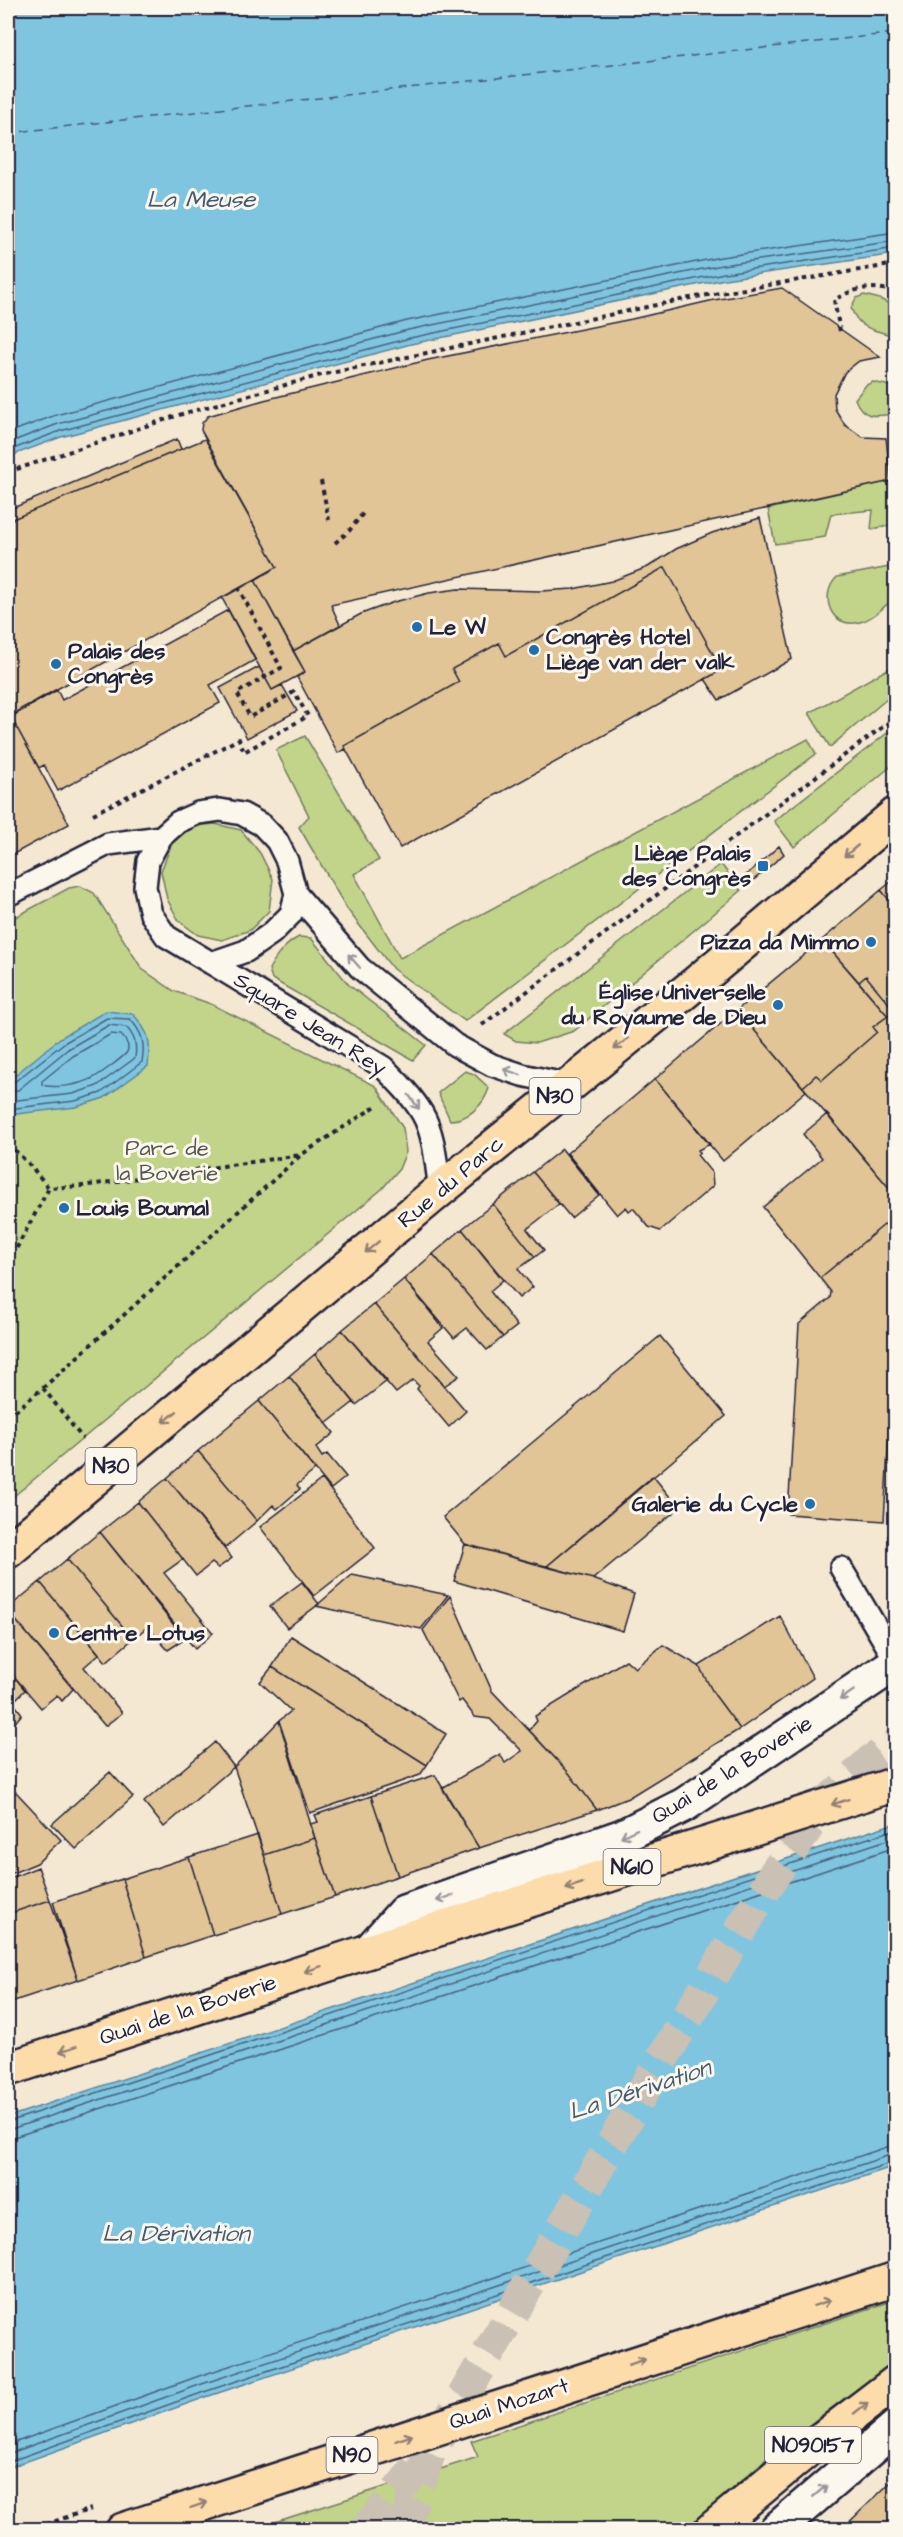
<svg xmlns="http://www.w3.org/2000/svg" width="903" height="2537" font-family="'Architects Daughter',sans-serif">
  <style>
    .green { fill: #c1d489; stroke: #727b62; stroke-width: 1.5 }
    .water { fill: #7fc5e0; stroke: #5a849e; stroke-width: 1.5 }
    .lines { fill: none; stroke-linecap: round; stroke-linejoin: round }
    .shore { stroke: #47637d; stroke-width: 1.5 }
    .ferry { stroke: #435b75; stroke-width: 1.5; stroke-dasharray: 8 6; stroke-linecap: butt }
    .building { fill: #e2c596; stroke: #22223b; stroke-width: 1.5 }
    .primary-tunnel { stroke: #cac0b4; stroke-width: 33; stroke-dasharray: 33 16; stroke-linecap: butt }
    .service-casing { stroke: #22223b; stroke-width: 26 }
    .minor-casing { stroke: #22223b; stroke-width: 38 }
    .primary-casing { stroke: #22223b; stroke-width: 38 }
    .path { stroke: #22223b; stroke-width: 4; stroke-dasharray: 4.5 4.5; stroke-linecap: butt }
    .service { stroke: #fbf7ec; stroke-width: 21 }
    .minor { stroke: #fbf7ec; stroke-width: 33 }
    .primary { stroke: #fddcac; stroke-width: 33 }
    .oneway { stroke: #907f74 }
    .oneway2 { stroke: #99979c }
    .poi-dot { fill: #1f6fb2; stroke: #fbf7ec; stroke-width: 2 }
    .labels { text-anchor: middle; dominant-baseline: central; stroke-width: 6; stroke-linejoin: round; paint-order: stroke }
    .shield { fill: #fbf7ec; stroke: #636270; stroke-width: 1.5 }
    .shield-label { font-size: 21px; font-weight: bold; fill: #22223b }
    .poi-label { font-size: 22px; font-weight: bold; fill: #22223b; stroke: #fbf7ec; text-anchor: start }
    .street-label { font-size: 22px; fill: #22223b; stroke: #fbf7ec }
    .park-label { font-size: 22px; fill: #525752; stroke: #fbf7ec }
    .water-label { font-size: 24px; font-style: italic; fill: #435b75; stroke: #fbf7ec }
  </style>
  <rect width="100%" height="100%" fill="#f4e8d2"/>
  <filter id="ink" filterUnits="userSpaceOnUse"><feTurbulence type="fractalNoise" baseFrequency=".0167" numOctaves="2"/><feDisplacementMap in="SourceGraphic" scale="12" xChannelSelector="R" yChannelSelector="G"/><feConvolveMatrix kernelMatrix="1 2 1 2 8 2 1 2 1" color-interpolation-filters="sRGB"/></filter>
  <g filter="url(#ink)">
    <path class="green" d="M864,295L880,299L895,307V336C874,330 859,330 851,308L856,298Z
      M873,382L895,387V414C877,416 863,420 855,399L866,385Z
      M891,481L895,483V525L871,529L873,510L831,514L825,537L775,544L768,509Z
      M895,566V597C885,606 873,619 860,622C831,630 818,596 837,577Z
      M895,665V692L830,747L809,713Z
      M895,727V763L794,847L774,821Z
      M305,736L379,860L354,874L400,958L808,739L816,754L465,1021L393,969L347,909L299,827L309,816L276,750Z
      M215,824L241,830L260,853L273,879L269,911L250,930L222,940L198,935L179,921L167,899L161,871L173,841L194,826Z
      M721,864L741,891L574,1031L537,1043L516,1041L504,1034Z
      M80,886L94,893L142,969L174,991L211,1004L376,1086L403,1128L406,1152L399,1169L382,1189L8,1501V921L69,888Z
      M299,937L311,938L349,985L426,1045L413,1060L272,979L269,969C277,955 285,944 299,937Z
      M465,1071L474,1074L489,1088C484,1105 468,1120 450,1120L438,1093Z
      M895,2300V2361L781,2446L685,2529H253L478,2457L471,2441Z"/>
    <path class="water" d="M8,8H895V254L725,279L411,344L61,437L8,457Z
      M106,1011L133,1014C150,1033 151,1041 148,1066L104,1098L76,1107L8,1115V1081L60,1038Z
      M895,1823V2166L206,2397L8,2468V2117Z"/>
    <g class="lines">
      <path class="shore" d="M8,433L56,415L407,321L721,257L896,232
        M8,443L58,424L408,330L722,265L896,241
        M8,451L60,431L410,338L724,273L896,248
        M111,1034L121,1035C125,1039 130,1046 127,1052C124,1057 99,1075 93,1078C79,1085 57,1089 42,1085V1081L73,1056Z
        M8,1085L13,1083L64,1043L107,1018L130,1019C143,1033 145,1044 142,1062L101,1093L75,1101L8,1109
        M8,1092L18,1090L68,1049L109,1025L126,1027C135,1036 137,1045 135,1058L97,1086L73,1094L8,1101
        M8,2122L896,1829
        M8,2130L896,1837
        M8,2139L896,1847
        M8,2445L199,2376L896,2144
        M8,2454L202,2384L896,2153
        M8,2462L204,2392L896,2161"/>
      <path class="ferry" d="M8,133L896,33"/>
    </g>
    <path class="building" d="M782,288L880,357L859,361L845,372L834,394L835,409L845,425L863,437L886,438L891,481L331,605L340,625L293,651L255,580L277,567L201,430L202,423L208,416L264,400L428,360L632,319L714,300Z
      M177,439L181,449L8,521V510Z
      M177,439L181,449L8,521V510Z
      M205,439L277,567L21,709L11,717L69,824L8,857V521Z
      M760,518L792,659L719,700L705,679L722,670L665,567L506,656L499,643L452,669L459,682L344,746L346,749L338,753L297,677L305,672L293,651L361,614L394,602L429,593L458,589L541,591L573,589L612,581L648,567L676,549L712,533Z
      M665,567L722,670L400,848L344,746L459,682L452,669L499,643L506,656Z
      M255,580L305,672L272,690L222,598Z
      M228,610L255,660L210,685L220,703L58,791L44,765L39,768L11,717L57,690L62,700Z
      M259,667L272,690L282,685L297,711L247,738L220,688Z
      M779,846L784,854L749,884L744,877Z
      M896,878V908L881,890Z
      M881,890L896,908V1003L894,1001L890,1005L866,976L859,982L822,940Z
      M822,940L888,1016L873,1027L877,1032L822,1080L816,1075L803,1087L737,1010Z
      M866,976L890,1005L894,1001L896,1003V1016L892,1013L888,1016L859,982Z
      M737,1010L806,1091L723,1161L655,1079Z
      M892,1013L896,1016V1196L803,1087L816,1075L822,1080L877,1032L873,1027Z
      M655,1079L710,1144L698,1150L700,1153L697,1155L712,1173L713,1186L660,1231L649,1227L633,1208L629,1211L626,1207L617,1215L567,1153Z
      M827,1114L896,1196V1215L820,1278L763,1207L822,1158L803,1134Z
      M562,1149L599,1195L571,1218L533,1172Z
      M533,1172L559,1204L527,1229L544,1250L535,1257L493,1204Z
      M493,1204L535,1257L518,1269L533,1287L519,1298L462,1229Z
      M896,1215V1311L884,1521L788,1514L799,1324L830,1298L831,1292L820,1278Z
      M462,1229L503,1280L490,1291L517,1326L503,1337L433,1254Z
      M433,1254L503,1337L487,1350L467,1328L454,1338L404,1279Z
      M404,1279L443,1328L428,1341L459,1376L444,1386L374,1304Z
      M374,1304L466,1411L449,1427L417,1389L419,1386L413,1380L396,1393L342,1330Z
      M342,1330L387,1381L356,1405L315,1354Z
      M660,1336L726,1416L546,1567L465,1544L443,1517Z
      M315,1354L354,1402L327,1423L289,1376Z
      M289,1376L334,1433L316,1448L322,1457L327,1454L346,1477L331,1489L259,1401Z
      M259,1401L315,1470L297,1485L300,1489L277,1509L273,1505L257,1521L198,1451Z
      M198,1451L257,1521L225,1548L167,1478Z
      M653,1476L679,1508L593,1579L546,1567Z
      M167,1478L232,1558L218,1568L212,1563L196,1576L138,1502Z
      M322,1479L375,1548L314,1596L260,1527Z
      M138,1502L183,1559L164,1573L213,1633L195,1649L100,1532Z
      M896,1511V1563L888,1537Z
      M100,1532L185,1639L168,1650L147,1627L133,1639L67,1559Z
      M465,1544L593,1579L634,1594L623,1631L454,1581Z
      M67,1559L133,1639L106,1662L40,1582Z
      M352,1575L448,1595L421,1629L316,1606Z
      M40,1582L99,1654L84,1667L122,1713L105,1726L8,1611V1608Z
      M302,1582L319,1604L287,1628L270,1606Z
      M450,1596L492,1691L569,1773L597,1810L479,1848L442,1788L500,1754L505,1763L522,1751L490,1719L475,1717L462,1700L459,1702L423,1630Z
      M8,1611L73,1689L62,1701L57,1695L41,1708L8,1669Z
      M780,1616L813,1678L740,1729L714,1694L699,1666Z
      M291,1636L446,1734L427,1765L272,1667Z
      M663,1645L699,1666L714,1694L740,1729L628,1798L597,1810L569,1773L529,1730L537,1721L535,1716L626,1660L635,1668Z
      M272,1667L427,1765L420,1775L310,1813L279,1721L291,1711L260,1682Z
      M8,1669L25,1690L13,1702L22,1714L9,1730Z
      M279,1721L315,1838L264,1855L234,1767Z
      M215,1742L234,1767L164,1827L144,1802Z
      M110,1772L133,1797L76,1849L52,1824Z
      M435,1775L479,1848L398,1876L371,1796Z
      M16,1792L61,1840L37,1863L8,1875V1796Z
      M371,1796L398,1876L335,1897L310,1824L318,1822L315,1815Z
      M258,1835L282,1914L213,1935L189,1857Z
      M315,1838L335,1897L282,1914L264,1855Z
      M189,1857L213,1935L146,1957L122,1879Z
      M38,1867L50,1900L8,1914V1879Z
      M122,1879L146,1957L78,1980L53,1902Z
      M50,1900L78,1980L8,2003V1914Z
      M896,2477V2530H841Z"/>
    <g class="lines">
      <path class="primary-tunnel" d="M366,2530L416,2469
        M403,2530L429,2454L662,2059L775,1873L806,1830L830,1800L871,1761L896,1745"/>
      <g class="service-casing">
        <path id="service" d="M296,894L291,914L272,933L246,951L211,963L166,936L151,914L145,887L148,861L161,837L178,822L198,813L220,810L242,814L262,825L277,841L287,861L296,894L360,968L455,1045L492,1065L522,1075L569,1085
          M8,895L108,844L161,837
          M211,963L383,1067C397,1081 412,1096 422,1113C435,1135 436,1165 440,1190
          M841,1568L896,1661"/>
      </g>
      <g class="minor-casing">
        <path id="minor" d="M369,1951L404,1912L623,1836L684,1805L896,1663
          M776,2530L896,2427"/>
      </g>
      <g class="primary-casing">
        <path id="primary" d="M8,1551L440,1190L696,983L896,814
          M8,2069L369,1951L896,1784
          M123,2530L896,2279
          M711,2530L811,2447L896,2382"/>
      </g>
      <path class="path" d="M840,331L834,300C856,287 871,285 896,292
        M8,472L182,414L321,375L690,298L896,264
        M321,481L329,520
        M335,543L349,531L364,512
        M93,814L239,739L244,752L308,716L294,692L250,717L237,693L281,668L239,589
        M482,1025L896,717
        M8,1144L29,1164L49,1188
        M8,1264L49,1188L82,1186L301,1155
        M43,1388L83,1439
        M8,1417L43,1388L301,1155L376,1106
        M29,2530L91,2509"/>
      <use href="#service" class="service"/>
      <use href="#minor" class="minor"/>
      <use href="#primary" class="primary"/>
    </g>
    <defs><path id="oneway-shaft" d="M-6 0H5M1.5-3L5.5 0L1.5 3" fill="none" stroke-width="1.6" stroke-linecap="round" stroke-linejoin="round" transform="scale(1.5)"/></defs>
    <g class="oneway">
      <use href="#oneway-shaft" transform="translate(851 851) rotate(140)"/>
      <use href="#oneway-shaft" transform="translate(621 1044) rotate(141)"/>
      <use href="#oneway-shaft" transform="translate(372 1247) rotate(140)"/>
      <use href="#oneway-shaft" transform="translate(170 1417) rotate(140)"/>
      <use href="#oneway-shaft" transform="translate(840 1802) rotate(162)"/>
      <use href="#oneway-shaft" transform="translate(574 1886) rotate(162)"/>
      <use href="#oneway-shaft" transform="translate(313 1969) rotate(162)"/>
      <use href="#oneway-shaft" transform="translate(68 2049) rotate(162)"/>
      <use href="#oneway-shaft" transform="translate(822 2303) rotate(-18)"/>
      <use href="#oneway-shaft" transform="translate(637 2362) rotate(-18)"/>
      <use href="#oneway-shaft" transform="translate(861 2408) rotate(-38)"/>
      <use href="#oneway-shaft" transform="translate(404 2438) rotate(-18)"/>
      <use href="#oneway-shaft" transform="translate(199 2505) rotate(-18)"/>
    </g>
    <g class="oneway2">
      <use href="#oneway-shaft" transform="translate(354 961) rotate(-131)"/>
      <use href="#oneway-shaft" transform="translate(512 1072) rotate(-162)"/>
      <use href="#oneway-shaft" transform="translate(414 1102) rotate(54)"/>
      <use href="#oneway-shaft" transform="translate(847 1695) rotate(146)"/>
      <use href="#oneway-shaft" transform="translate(629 1833) rotate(154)"/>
      <use href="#oneway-shaft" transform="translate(445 1898) rotate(161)"/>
      <use href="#oneway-shaft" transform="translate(820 2491) rotate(-40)"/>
    </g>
  </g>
  <g class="poi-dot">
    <circle cx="417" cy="627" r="6"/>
    <circle cx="534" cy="650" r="6"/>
    <circle cx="56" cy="664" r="6"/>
    <rect x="757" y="860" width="12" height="12" rx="3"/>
    <circle cx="871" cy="942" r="6"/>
    <circle cx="778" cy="1005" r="6"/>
    <circle cx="64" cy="1208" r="6"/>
    <circle cx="810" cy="1504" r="6"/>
    <circle cx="54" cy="1633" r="6"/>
  </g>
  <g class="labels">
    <g class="shield">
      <rect x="529.5" y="1078" width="51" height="36" rx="4.5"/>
      <rect x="85.5" y="1448" width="51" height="36" rx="4.5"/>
      <rect x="603.5" y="1849" width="57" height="36" rx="4.5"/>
      <rect x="765" y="2427" width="96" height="36" rx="4.5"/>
      <rect x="326.5" y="2437" width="51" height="36" rx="4.5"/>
    </g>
    <g class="shield-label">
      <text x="555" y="1096">N30</text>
      <text x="111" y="1466">N30</text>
      <text x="632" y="1867">N610</text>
      <text x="813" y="2445">N090157</text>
      <text x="352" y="2455">N90</text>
    </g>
    <g class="poi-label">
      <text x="429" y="627">Le W</text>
      <text x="546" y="637">Congrès Hotel<tspan x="546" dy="25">Liège van der valk</tspan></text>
      <text x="68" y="651">Palais des<tspan x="68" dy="25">Congrès</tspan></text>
      <text x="751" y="853" text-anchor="end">Liège Palais<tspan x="751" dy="25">des Congrès</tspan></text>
      <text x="859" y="942" text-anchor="end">Pizza da Mimmo</text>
      <text x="766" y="992" text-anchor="end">Église Universelle<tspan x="766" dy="25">du Royaume de Dieu</tspan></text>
      <text x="76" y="1208">Louis Boumal</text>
      <text x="798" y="1504" text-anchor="end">Galerie du Cycle</text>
      <text x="66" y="1633">Centre Lotus</text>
    </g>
    <g class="street-label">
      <text transform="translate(310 1024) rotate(32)">Square Jean Rey</text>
      <text transform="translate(451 1182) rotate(-40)">Rue du Parc</text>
      <text transform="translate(732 1770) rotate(-32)">Quai de la Boverie</text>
      <text transform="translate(188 2010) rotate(-18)">Quai de la Boverie</text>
      <text transform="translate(509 2404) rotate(-18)">Quai Mozart</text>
    </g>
    <g class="park-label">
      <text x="167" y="1148">Parc de<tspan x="167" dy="25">la Boverie</tspan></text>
    </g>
    <g class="water-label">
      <text x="201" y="200">La Meuse</text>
      <text transform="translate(640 2090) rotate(-18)">La Dérivation</text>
      <text x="176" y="2234">La Dérivation</text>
    </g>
  </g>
  <rect width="903" height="2537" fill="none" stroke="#fbf7ec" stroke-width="30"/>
  <rect x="15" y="15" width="873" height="2507" fill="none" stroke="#22223b" stroke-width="2" filter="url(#ink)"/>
</svg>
